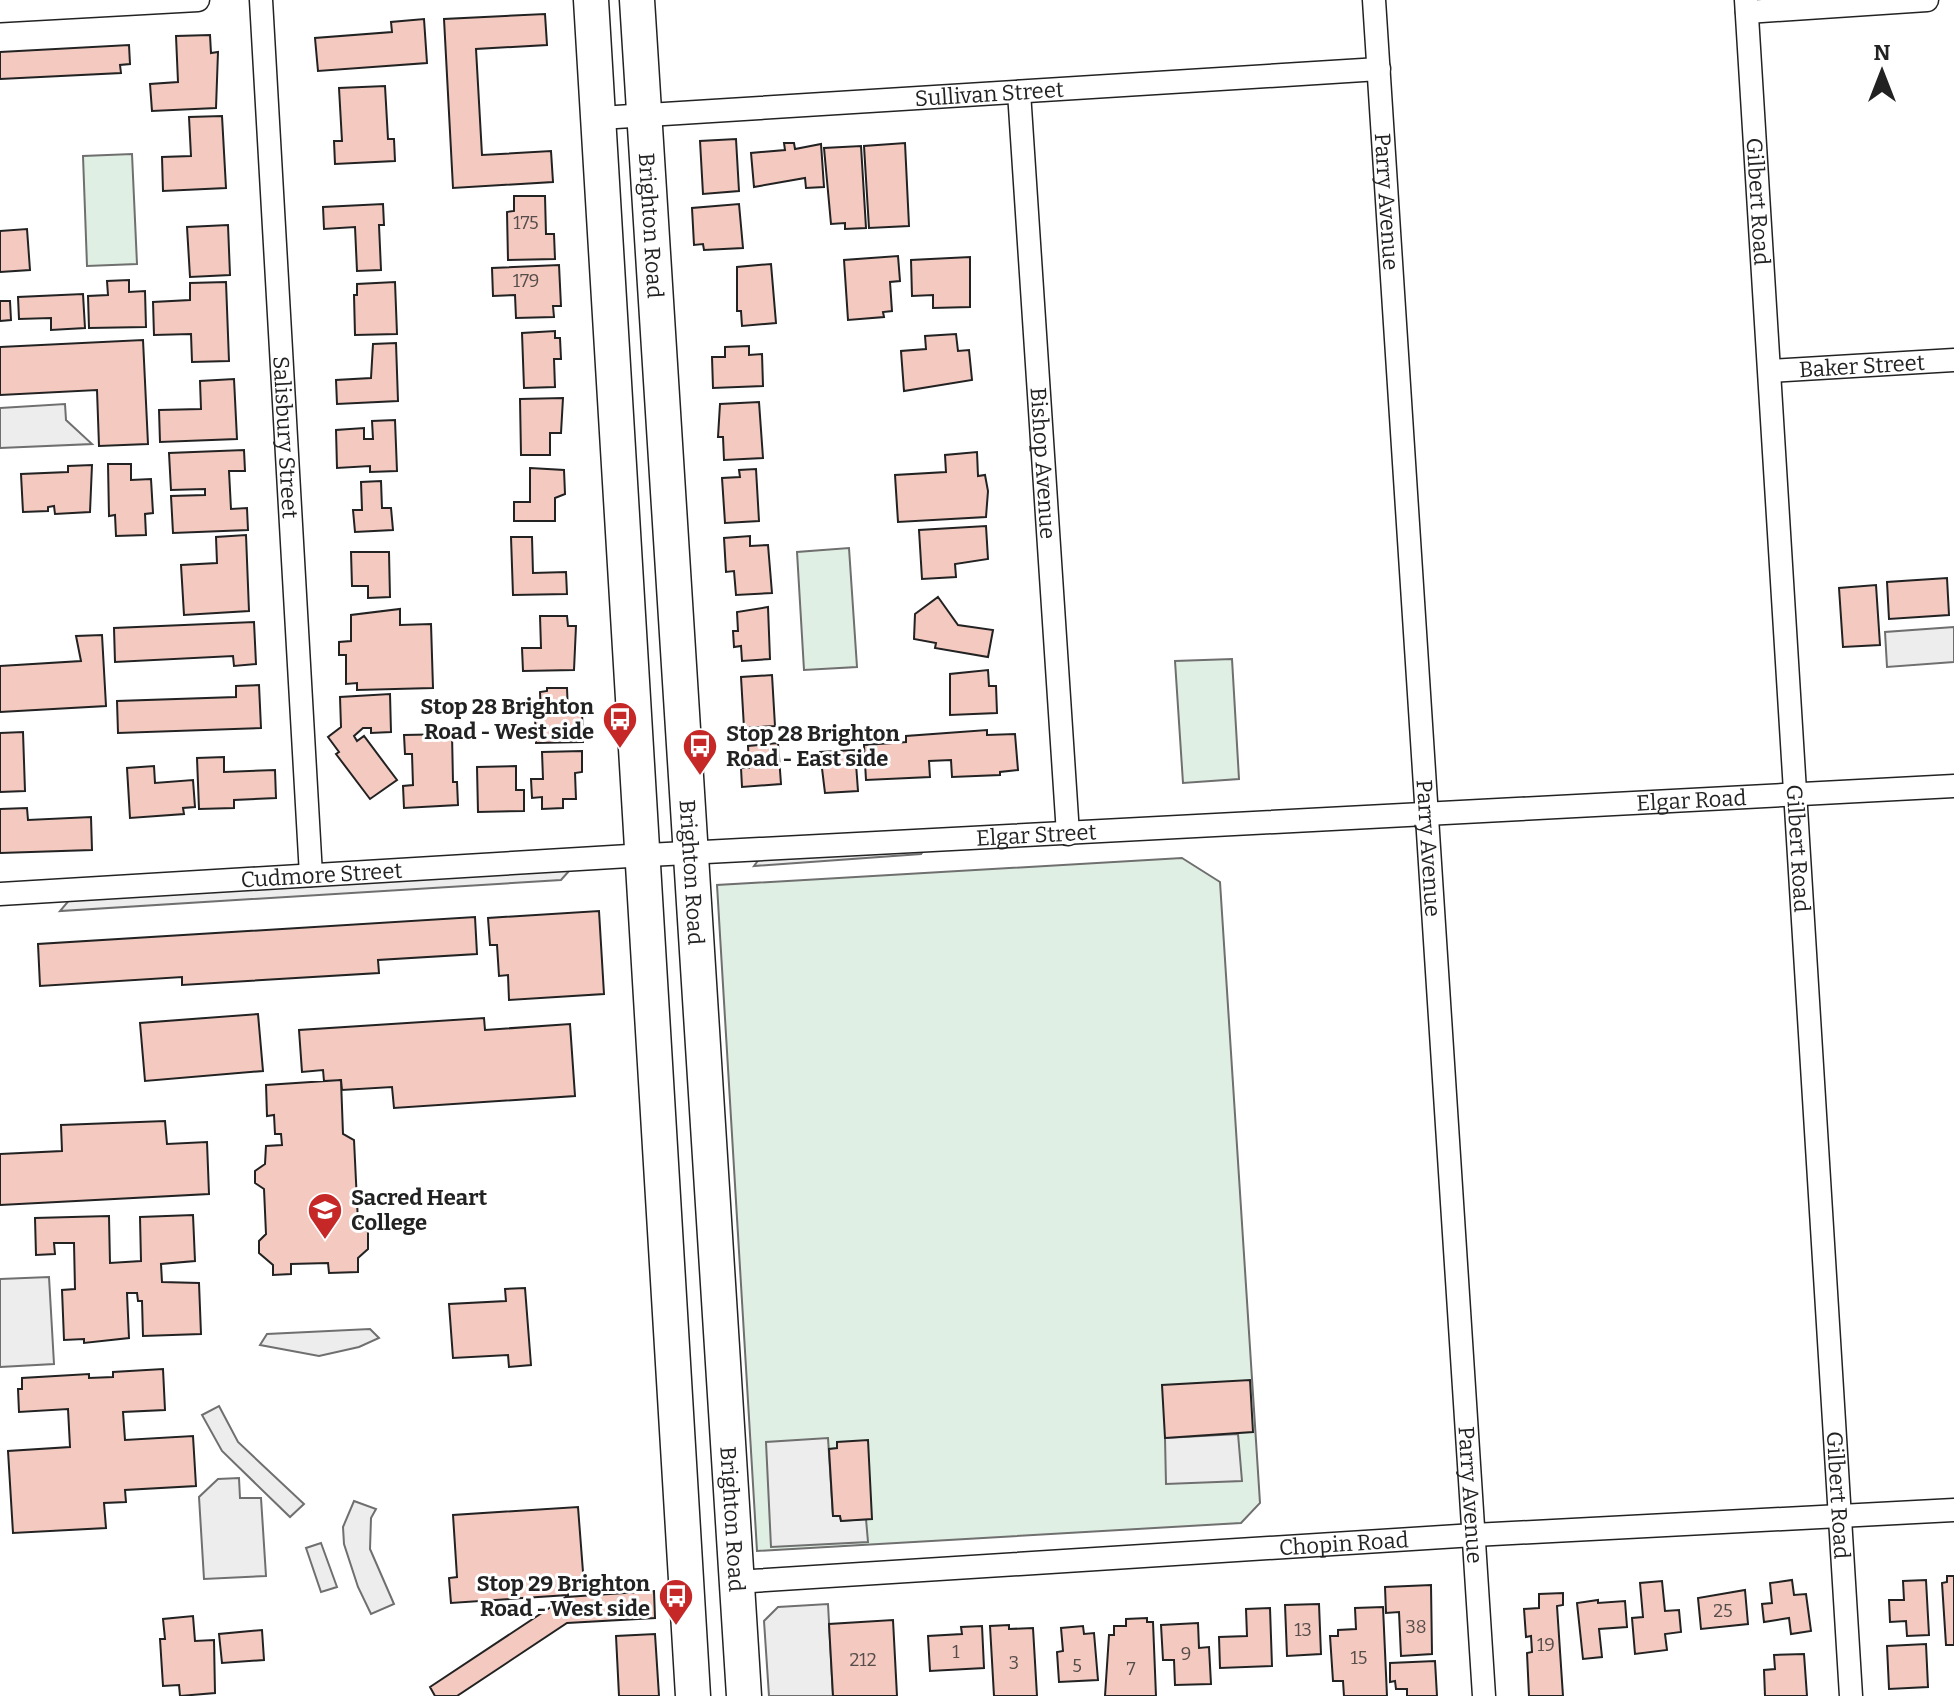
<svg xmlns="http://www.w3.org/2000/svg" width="1954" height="1696" font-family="Bitter,serif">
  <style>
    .green { fill: #e0efe3; stroke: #6f6f6f; stroke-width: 2 }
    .parking { fill: #ededed; stroke: #6f6f6f; stroke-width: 2 }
    .building { fill: #f3c9c0; stroke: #222; stroke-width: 2 }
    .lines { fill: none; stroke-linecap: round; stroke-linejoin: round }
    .minor-casing { stroke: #222; stroke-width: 25 }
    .primary-casing { stroke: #222; stroke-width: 37 }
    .minor { stroke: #fff; stroke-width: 22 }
    .primary { stroke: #fff; stroke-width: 34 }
    .labels { text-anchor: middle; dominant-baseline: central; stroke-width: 6; stroke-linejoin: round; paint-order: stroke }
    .number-label { font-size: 18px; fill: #564c4a }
    .street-label { font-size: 22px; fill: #222; stroke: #fff }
    .poi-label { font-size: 22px; font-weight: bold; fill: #222; stroke: #fff; text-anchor: end }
  </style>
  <rect width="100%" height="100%" fill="#fff"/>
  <path class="green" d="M132,154L137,264L87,266L83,156Z
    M849,548L857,667L804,670L797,552Z
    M1232,659L1239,779L1183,783L1175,661Z
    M1182,858L1220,882L1260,1503L1241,1523L757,1551L717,885Z"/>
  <path class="parking" d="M65,404L66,420L92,444L0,448V408Z
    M1954,627V662L1887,667L1885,632Z
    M932,839L921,854L754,866L765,851Z
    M577,862L561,880L60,911L76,892Z
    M49,1277L54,1364L0,1367V1279Z
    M370,1329L379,1338L359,1347L319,1356L260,1345L267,1334Z
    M219,1406L238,1442L304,1504L290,1517L222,1451L202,1415Z
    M1238,1434L1242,1481L1166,1484L1165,1438Z
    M828,1438L833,1516H840L841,1521L866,1519L868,1542L771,1547L766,1442Z
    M239,1478L240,1498H261L266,1576L204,1579L199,1497L218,1479Z
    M354,1501L376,1509L371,1518L370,1549L394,1604L371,1614L358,1587L344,1544L343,1527Z
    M321,1543L337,1587L321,1592L306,1548Z
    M828,1604L833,1696H769L764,1621L778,1607Z"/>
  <path class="building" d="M545,14L547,45L476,49L482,155L551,151L553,182L453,188L444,19Z
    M424,19L427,63L318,71L315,38L392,32L391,22Z
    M210,35L211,53L218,52L216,108L152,111L150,84L178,82L176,36Z
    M129,45L130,64L120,65L121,73L0,79V52Z
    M385,86L388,139H394L395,161L335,164L334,141H342L339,88Z
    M222,116L226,188L163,191L162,157L191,156L189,117Z
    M736,139L739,191L703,194L700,141Z
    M784,143H794L795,149L821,144L824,187L806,188L805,178L754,187L751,153L785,150Z
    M905,143L909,226L869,228L864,146Z
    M861,146L866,228L845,229V223L831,224L824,148Z
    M514,196H545L546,234H554L555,259L508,260L507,212L514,211Z
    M383,204L384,225H379L381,270L357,271L355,227L324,229L323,207Z
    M739,204L743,248L704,250L703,244L694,245L692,208Z
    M228,225L230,275L190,277L187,227Z
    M27,229L30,270L0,272V231Z
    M898,256L900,281L890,282L892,311L883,312L884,317L848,320L844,260Z
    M970,257V307L933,308V295L912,296L911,260Z
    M771,264L776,323L742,326L741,311H737V267Z
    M559,265L561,306H553L554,317L516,318L515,295L493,296L492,268Z
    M129,280V292L145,291L146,327L89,328L88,296L108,295L107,281Z
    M226,282L229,361L192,362L191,334L154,335L153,302L190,300V283Z
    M395,282L397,334L355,335L354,295H357V284Z
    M83,294L85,328L51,330V318L19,319L18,297Z
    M0,301H10L11,320L0,321Z
    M555,331V338H560L561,359H554L555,387L524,388L522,333Z
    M956,334L958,351L969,350L972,380L904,391L901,351L926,349L925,336Z
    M143,340L148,444L99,446L97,390L0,395V347Z
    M396,343L398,401L337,404L336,380L371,378L373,344Z
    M749,346V355L762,354L763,386L713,388L712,357H725V347Z
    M234,379L237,439L160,442L159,410L201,409L200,381Z
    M563,398L561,433H550V455H521L520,399Z
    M759,402L763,458L724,460L723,437H718L720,404Z
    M395,420L397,471L370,472V466L337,468L336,430L364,428V439H373L372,421Z
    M244,450L245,471H229L231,509L247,508L248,530L173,533L171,496L205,495V489L171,490L169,453Z
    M977,452L978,476L985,475L988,491L986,517L898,522L895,475L946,472L945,455Z
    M108,464H131V480L151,479L153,513L145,514L146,535L116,536L115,515L109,516Z
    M92,465L90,512L55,514L54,506L48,507V511L23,512L21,474L68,472V466Z
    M530,468L564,470L565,494L555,498V521H514V502H530Z
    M756,469L759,521L725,523L722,478L740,477L739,470Z
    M381,481L382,508H391L393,530L355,532L353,510H362L361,482Z
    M986,526L988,559L955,564L956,577L922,579L919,530Z
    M246,535L249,611L184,615L181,565L217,563L216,537Z
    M750,536V546L768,545L772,593L736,595L734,571L726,572L724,538Z
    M511,537H532L533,573L566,572L567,594L513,595Z
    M351,552H389L390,597L368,598V586H352Z
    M1947,578L1949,615L1889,619L1887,582Z
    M1876,585L1880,645L1843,647L1839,588Z
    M938,597L958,625L993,630L988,657L935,648L936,643L914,639L915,614Z
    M768,607L770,659L742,661L741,646L734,647L733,631H738L737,612Z
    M400,609V625L431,624L433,688L357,690V683L346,684V655H339V642L351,641V615Z
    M540,616H567L568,626H576L574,670L523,671L522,648H541Z
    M254,622L256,664L234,666L233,656L115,662L114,628Z
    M102,635L106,706L0,712V666L81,661L76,636Z
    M988,670L989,686H996L997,713L950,715V674Z
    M772,675L775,726L744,728L741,677Z
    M259,685L261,728L118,733L117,701L236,697V686Z
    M547,688H567L568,712H582L583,742L536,743L535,716H541L540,692L547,691Z
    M390,694L391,732L371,733V728H363L354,736L357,741L364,736L397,780L370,799L336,754L339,752L328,737L341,727L340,697Z
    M987,730V735L1015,734L1018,770L1000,772V775L952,777L951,760L929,761L930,777L866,780L864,745L906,742V736Z
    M23,732L25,791L0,792V733Z
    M452,734L453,782H457L458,805L404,808L403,786L413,785L412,754H405L404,735Z
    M778,743L781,784L742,787L741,768H749L748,746Z
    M855,750L858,791L825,793L820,752Z
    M582,751V772L575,773L576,799H563V808L542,809V797L532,798L531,779H543L542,752Z
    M224,757V772L275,770L276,798L234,800V808L199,809L197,758Z
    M154,766L155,783L193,780L195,807L183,808L184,814L130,818L127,768Z
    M516,766V790H524V811L478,812L477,767Z
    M27,808L28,820L91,817L92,850L0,853V809Z
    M599,911L604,994L509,1000L508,975L499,976L497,945H490L488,918Z
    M475,917L477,954L378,960L379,973L182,985V977L40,986L38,944Z
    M258,1014L263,1071L145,1081L140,1023Z
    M484,1018L485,1030L570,1024L575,1096L394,1108L392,1087L342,1090L341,1080L324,1081L323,1070L302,1072L299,1030Z
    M341,1080L343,1134L354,1140L358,1222L368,1232V1249L358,1258V1272L329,1273L328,1263L291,1264V1274L273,1275V1265L259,1253V1241L266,1234L264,1189L255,1183V1171L265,1164L266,1146L282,1145L281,1134H275L274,1115L267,1116L266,1085Z
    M165,1121L167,1144L207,1142L209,1194L0,1205V1154L62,1151L61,1125Z
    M193,1215L195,1261L161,1264L162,1282L199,1283L201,1334L143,1336L142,1301H138L137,1293H127L129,1338L84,1343V1339L64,1340L62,1290L75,1289L74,1243H54L55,1254L36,1255L35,1218L109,1216L110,1263L141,1261L140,1217Z
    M525,1288L531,1365L509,1367L508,1355L453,1358L449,1304L506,1301L505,1289Z
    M163,1369L165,1410L123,1412L125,1440L193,1436L196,1486L125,1490L126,1502L104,1503L106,1528L13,1533L8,1451L70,1447L68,1409L19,1412L18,1389H22V1378L89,1374V1378L113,1377V1372Z
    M1250,1380L1253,1432L1165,1438L1162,1385Z
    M868,1440L872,1519L841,1521L840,1516H833L829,1449L837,1448V1442Z
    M578,1507L584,1585L568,1587V1595L451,1603L449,1578L457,1577L453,1515Z
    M1947,1576H1954V1645H1946L1942,1583L1947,1582Z
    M1792,1580L1794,1595L1806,1594L1811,1631L1791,1634L1789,1618L1764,1622L1762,1604L1772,1603L1770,1583Z
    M1926,1580L1929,1635L1907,1636L1906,1621L1890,1622L1889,1600H1904L1903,1581Z
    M1662,1581L1665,1611L1679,1610L1681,1632L1665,1634L1667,1650L1635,1654L1632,1618L1643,1617L1640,1583Z
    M1431,1585L1432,1654L1401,1656L1399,1612L1386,1613L1385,1587Z
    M1745,1590L1748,1624L1701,1629L1698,1598Z
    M654,1591L655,1618L567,1623L457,1696H435L430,1687L566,1597Z
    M1563,1593V1605L1557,1606L1563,1696H1529L1527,1653L1532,1652L1531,1636L1526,1637L1524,1609L1539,1608V1594Z
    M1598,1600V1603L1625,1601L1627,1627L1599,1629L1602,1657L1583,1659L1577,1603Z
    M1319,1604L1321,1654L1287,1656L1285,1605Z
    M1383,1607L1387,1696H1344L1343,1681H1333L1330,1636H1338V1630L1356,1629L1355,1608Z
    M1270,1608L1272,1666L1220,1668L1219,1637L1247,1636L1246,1609Z
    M193,1616L195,1641L214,1640L215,1693L180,1696L179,1685L163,1686L160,1639H165L163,1619Z
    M1147,1618V1622H1153L1156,1696H1105L1109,1635H1114V1626H1126V1619Z
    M893,1620L897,1696H833L829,1624Z
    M1198,1623L1199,1648L1209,1647L1211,1684L1175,1685L1174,1660H1163L1161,1625Z
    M1009,1625V1629L1033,1628L1037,1696H994L990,1626Z
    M982,1626L984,1668L930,1671L928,1636L962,1634L961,1627Z
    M1083,1626L1084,1634L1094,1633L1098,1680L1059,1682L1057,1652L1063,1651L1061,1628Z
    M262,1630L264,1660L222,1663L219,1634Z
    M655,1634L659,1696H619L616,1636Z
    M1926,1644L1928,1687L1889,1689L1887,1646Z
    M1804,1654L1807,1696H1765L1764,1670L1775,1669L1774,1655Z
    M1435,1661L1437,1696H1407V1689H1396L1395,1681L1390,1682V1663Z"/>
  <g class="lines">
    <g class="minor-casing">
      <g id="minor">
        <path id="s1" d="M261,0L311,875"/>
        <path id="s2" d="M1374,0L1484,1696"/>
        <path id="s3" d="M1746,0L1851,1696"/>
        <path d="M0,11L198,0"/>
        <path d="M1747,12L1927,0"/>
        <path id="s4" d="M1019,92L1068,834"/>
        <path id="s5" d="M600,118L1379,69"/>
        <path id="s6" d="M1770,371L1954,360"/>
        <path id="s7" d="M0,894L629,856L1954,786"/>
        <path id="s8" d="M735,1582L1474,1535L1954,1510"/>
      </g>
    </g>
    <g class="primary-casing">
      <g id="primary">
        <path d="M591,0L693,1696"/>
        <path id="s9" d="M637,0L744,1696"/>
      </g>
    </g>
    <use href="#minor" class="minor"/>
    <use href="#primary" class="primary"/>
  </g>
  <defs>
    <g id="bus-pin" transform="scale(1.8)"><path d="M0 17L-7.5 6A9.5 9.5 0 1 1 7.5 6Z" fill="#c62828" stroke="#fff"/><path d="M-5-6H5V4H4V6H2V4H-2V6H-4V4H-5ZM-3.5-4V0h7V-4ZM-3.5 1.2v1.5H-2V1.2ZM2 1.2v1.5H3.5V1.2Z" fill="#fff"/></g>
    <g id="school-pin" transform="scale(1.8)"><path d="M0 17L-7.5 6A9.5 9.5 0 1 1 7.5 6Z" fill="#c62828" stroke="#fff"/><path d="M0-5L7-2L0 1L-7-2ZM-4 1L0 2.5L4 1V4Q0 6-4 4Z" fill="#fff"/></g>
  </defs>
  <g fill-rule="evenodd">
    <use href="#bus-pin" x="620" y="719"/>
    <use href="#bus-pin" x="700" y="746"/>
    <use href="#school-pin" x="325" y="1210"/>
    <use href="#bus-pin" x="676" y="1596"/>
  </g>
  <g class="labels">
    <g class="number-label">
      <text x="526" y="223">175</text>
      <text x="526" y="281">179</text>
      <text x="1723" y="1611">25</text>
      <text x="1416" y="1627">38</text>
      <text x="1303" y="1630">13</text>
      <text x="1546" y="1645">19</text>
      <text x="956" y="1652">1</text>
      <text x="1186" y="1654">9</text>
      <text x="1359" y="1658">15</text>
      <text x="863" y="1660">212</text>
      <text x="1014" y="1663">3</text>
      <text x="1077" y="1666">5</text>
      <text x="1131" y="1669">7</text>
    </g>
    <g class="street-label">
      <text stroke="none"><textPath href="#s5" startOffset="390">Sullivan Street</textPath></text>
      <text stroke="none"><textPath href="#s2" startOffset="202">Parry Avenue</textPath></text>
      <text stroke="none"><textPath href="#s3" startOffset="202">Gilbert Road</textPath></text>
      <text stroke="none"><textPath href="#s9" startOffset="226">Brighton Road</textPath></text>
      <text stroke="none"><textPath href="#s6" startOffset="92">Baker Street</textPath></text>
      <text stroke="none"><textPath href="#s1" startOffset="438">Salisbury Street</textPath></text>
      <text stroke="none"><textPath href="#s4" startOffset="372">Bishop Avenue</textPath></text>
      <text stroke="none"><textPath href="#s7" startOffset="1694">Elgar Road</textPath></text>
      <text stroke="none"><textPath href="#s7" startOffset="1038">Elgar Street</textPath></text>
      <text stroke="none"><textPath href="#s2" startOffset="850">Parry Avenue</textPath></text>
      <text stroke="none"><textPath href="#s3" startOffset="850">Gilbert Road</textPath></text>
      <text stroke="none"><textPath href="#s9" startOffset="874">Brighton Road</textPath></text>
      <text stroke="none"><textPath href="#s7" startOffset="322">Cudmore Street</textPath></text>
      <text stroke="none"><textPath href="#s2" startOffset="1498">Parry Avenue</textPath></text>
      <text stroke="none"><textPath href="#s3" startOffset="1498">Gilbert Road</textPath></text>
      <text stroke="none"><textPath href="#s9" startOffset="1522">Brighton Road</textPath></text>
      <text stroke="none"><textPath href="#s8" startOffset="610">Chopin Road</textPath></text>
    </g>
    <g class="poi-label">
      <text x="594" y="706">Stop 28 Brighton<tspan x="594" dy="25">Road - West side</tspan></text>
      <text x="726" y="733" text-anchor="start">Stop 28 Brighton<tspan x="726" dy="25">Road - East side</tspan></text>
      <text x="351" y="1197" text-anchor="start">Sacred Heart<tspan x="351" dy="25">College</tspan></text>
      <text x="650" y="1583">Stop 29 Brighton<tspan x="650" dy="25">Road - West side</tspan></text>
    </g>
  </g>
  <g transform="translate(1882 72)" stroke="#ffffff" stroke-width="6" paint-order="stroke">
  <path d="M0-6L14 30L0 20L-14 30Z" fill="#222222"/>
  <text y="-12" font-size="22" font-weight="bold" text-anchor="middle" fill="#222222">N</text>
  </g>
</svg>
